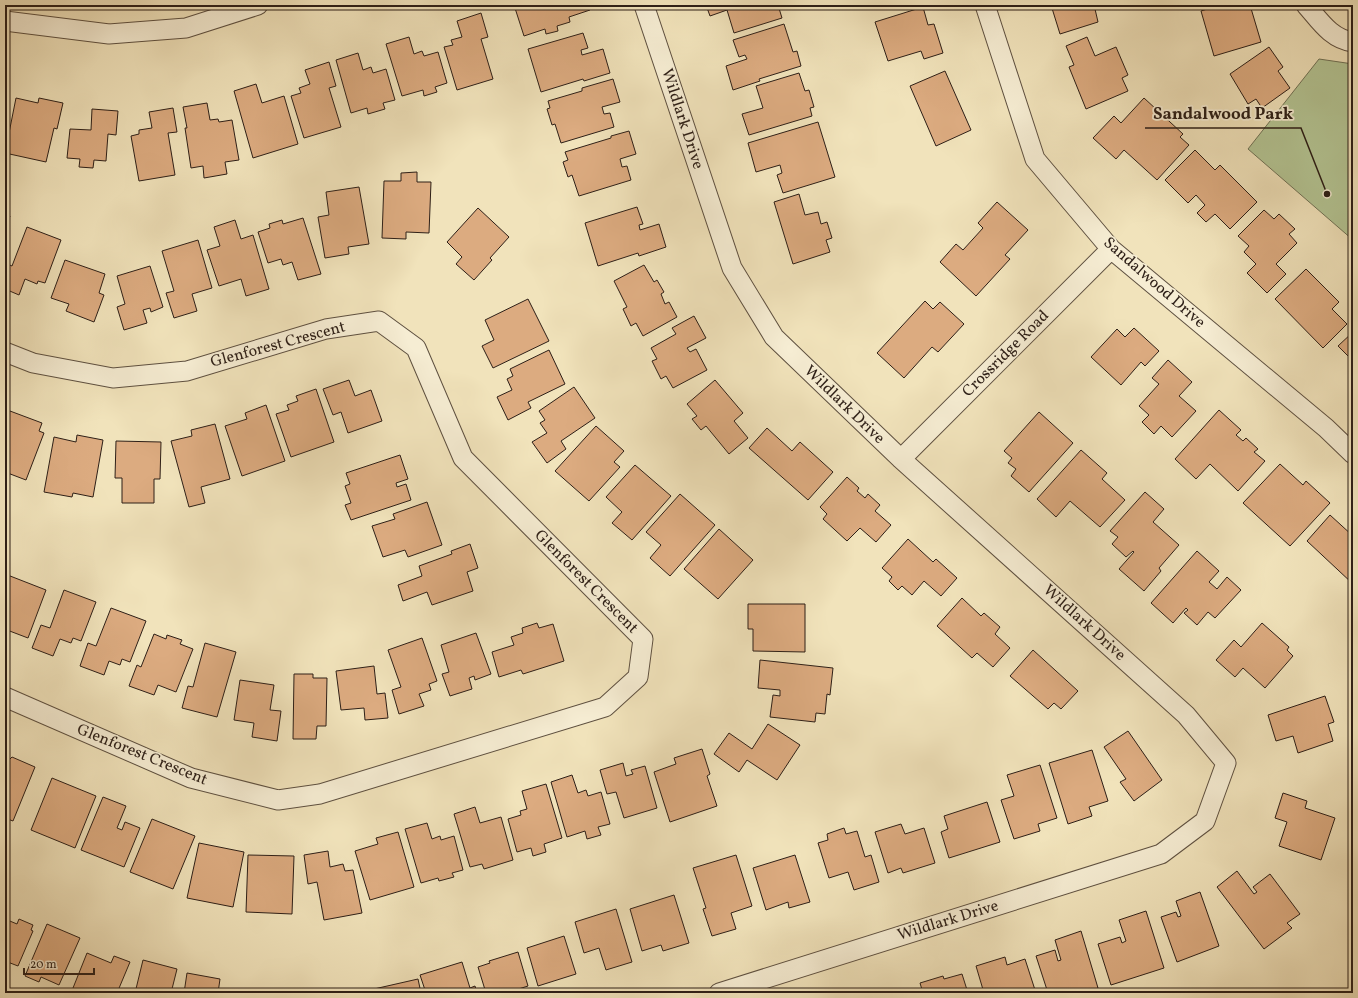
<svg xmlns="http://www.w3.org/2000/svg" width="1358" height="998" font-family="Vollkorn,serif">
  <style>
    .park { fill: #b4c594; stroke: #707256 }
    .building { fill: #dcab80; stroke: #2d1f17 }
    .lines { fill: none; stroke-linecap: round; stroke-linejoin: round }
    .street-casing { stroke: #5e5040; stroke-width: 21 }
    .street { stroke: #f6edd3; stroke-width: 19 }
    .labels { text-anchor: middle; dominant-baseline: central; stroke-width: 3.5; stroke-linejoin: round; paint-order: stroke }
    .street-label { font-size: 16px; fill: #2d1f17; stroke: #f6edd3 }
    .leader { fill: none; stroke: #2d1f17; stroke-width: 1.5 }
    .callout-dot { fill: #2d1f17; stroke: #f6edd3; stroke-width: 1.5 }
    .callout-label { font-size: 17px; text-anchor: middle; font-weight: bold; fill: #2d1f17; stroke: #f6edd3; stroke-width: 3.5; stroke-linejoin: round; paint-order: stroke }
  </style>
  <rect width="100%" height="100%" fill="#f1e3bb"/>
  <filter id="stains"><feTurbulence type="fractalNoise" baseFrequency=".005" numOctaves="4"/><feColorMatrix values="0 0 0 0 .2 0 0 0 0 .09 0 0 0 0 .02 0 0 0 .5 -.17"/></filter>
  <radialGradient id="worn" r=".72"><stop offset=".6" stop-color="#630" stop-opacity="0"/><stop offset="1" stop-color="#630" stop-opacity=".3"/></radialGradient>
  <path class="park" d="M1319,59L1353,64V240L1248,149Z"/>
  <path class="building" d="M514,5H588L590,10L569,17L570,22L557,26L558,31L546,34L545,29L524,36Z
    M706,5H778L782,18L734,33L727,10L710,16Z
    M1051,5H1098L1099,8L1095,9L1098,22L1060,34Z
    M1220,5H1250L1261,42L1214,56L1201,11Z
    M923,7L928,25L934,24L943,53L924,59L921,51L888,61L875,22Z
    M481,13L488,37L481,39L493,79L457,90L444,47L453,45L451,40L462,37L457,21Z
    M784,24L793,52L797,51L801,66L759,79L760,81L733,90L726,66L747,59L745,55L739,57L733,40Z
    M583,33L588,48L581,50L582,55L603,49L610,73L584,81L583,79L541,92L528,49Z
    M409,37L414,54L422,51L424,56L438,52L447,83L435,87L437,92L424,96L423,90L402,96L386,44Z
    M1087,37L1095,56L1116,47L1128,75L1122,78L1128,91L1086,109L1069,67L1074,65L1066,46Z
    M1269,47L1283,67L1278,71L1290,88L1262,108L1256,99L1248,104L1230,74Z
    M358,53L363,70L371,67L373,73L386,69L395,100L383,103L385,109L368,114L367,108L351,113L336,60Z
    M329,62L336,86L329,88L341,127L304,138L291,96L301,93L299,88L310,84L305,70Z
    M945,71L971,130L936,146L910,86Z
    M799,73L805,91L809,90L814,107L810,108L812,116L749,135L742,114L763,108L756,86Z
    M613,79L620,102L602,107L604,114L610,113L614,127L561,143L555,124L552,125L547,109L550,108L548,101L582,91V88Z
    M256,84L262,103L284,96L298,144L253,158L234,91Z
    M16,98L38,103L39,98L63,103L57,129L54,128L46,162L5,153Z
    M1144,98L1183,134L1180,137L1189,145L1157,180L1124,150L1116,159L1093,138L1114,116L1121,123Z
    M207,103L210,120L218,119L219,122L232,120L239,160L225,162L227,174L204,178L203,166L191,168L185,128H187L183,107Z
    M173,108L177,132L168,133L175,175L139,181L131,136L139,134V130L152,128L149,112Z
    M92,109L118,111L116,135L108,134L106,161L94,160L93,168L79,167L80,159L67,158L70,129L91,130Z
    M818,122L835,177L783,193L777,175L782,173L780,165L756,172L748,143Z
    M629,131L636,154L620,159L622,167L627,166L631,180L579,196L572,175L568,177L563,162L568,160L565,152L611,138V136Z
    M1195,150L1215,170L1220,165L1257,202L1230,229L1215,214L1206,222L1197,213L1205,205L1196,195L1188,203L1165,180Z
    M417,172V182H431L429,233L406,232V239L382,238L384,181H401V173Z
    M359,187L369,244L348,247L349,254L325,258L318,217L329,215L326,192Z
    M799,194L805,215L818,212L821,224L827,222L832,238L826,240L830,252L793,264L774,202Z
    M997,202L1028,230L1005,255L1010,259L976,296L940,262L956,244L963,250L983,228L978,223Z
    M637,207L643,224L639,225L640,230L659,224L666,247L639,256L638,253L598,266L585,223Z
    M478,208L509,237L490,258L492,260L474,280L456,264L462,257L447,242Z
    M1264,210L1274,219L1279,214L1295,229L1289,234L1297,243L1276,264L1286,274L1267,293L1247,273L1256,264L1244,252L1249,246L1238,236Z
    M5,214L10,216L5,231Z
    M303,218L321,274L298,280L292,262L283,265L281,259L268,263L258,232L270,228L269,224L282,220L283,224Z
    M235,220L241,239L253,235L269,289L246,296L241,279L219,286L207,250L220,246L214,227Z
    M27,227L61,240L45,283L38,281L37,284L25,279L19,295L5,289V263L12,266Z
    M198,240L212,288L192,294L197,311L174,318L166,293L174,291L162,251Z
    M65,260L105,274L99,293L104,295L94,322L66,311L69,304L51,298Z
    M644,265L654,282L657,280L664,292L661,294L665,304L669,302L677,317L643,336L636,323L631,326L623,309L627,307L614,281Z
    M150,266L163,307L151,312L150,308L143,310L147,323L124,330L117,307L125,304L117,276Z
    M1306,269L1339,302L1332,309L1347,324L1323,348L1275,299Z
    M528,299L549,341L493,368L482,346L494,340L485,320Z
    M925,301L933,309L940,302L964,324L938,352L932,347L904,378L877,353Z
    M694,316L706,338L687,348L690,352L696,349L707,370L673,388L666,376L661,379L652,361L657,359L651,348L676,334L672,328Z
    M1134,328L1159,351L1145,366L1141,362L1121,385L1091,357L1117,329L1125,337Z
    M1353,332V361L1338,346Z
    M549,350L565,384L528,402L531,408L508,420L497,397L512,390L507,379L513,376L510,369Z
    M1168,360L1192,382L1179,396L1196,411L1172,437L1161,426L1154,434L1142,422L1149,415L1139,406L1159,384L1152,378Z
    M349,380L355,396L371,390L382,421L348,433L341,412L333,415L323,389Z
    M715,380L743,413L734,421L748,438L729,454L706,426L701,430L692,419L697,416L687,404Z
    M574,387L595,418L561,441L566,449L547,463L532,442L547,433L540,423L545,420L539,411Z
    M316,389L334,442L291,457L276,414L289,410L287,405L298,401L296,396Z
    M266,405L285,461L242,476L225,426L247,419L245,413Z
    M1219,410L1241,430L1236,435L1243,441L1246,438L1258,449L1254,452L1265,461L1238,491L1210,464L1196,479L1175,459Z
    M10,411L42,423L39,431L44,433L26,480L5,472V424Z
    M1039,412L1073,443L1029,492L1011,476L1016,469L1008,463L1012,458L1004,451Z
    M215,424L230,479L201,487L205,503L189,507L171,441L192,436L191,430Z
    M596,426L624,451L614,462L620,467L589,501L555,471Z
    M767,428L792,451L800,442L833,472L808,500L749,448Z
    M77,435L103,440L93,497L73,493L72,497L44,492L54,437L76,442Z
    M116,441L161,442L160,479H154V503H122V478H115Z
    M1081,450L1107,473L1102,479L1125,500L1100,527L1070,501L1056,517L1037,499Z
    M400,455L408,479L396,483L397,487L406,484L411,500L351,520L345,505L351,503L345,486L350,484L346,473Z
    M1280,464L1303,485L1306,481L1330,503L1290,546L1243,503Z
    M635,465L671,496L632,540L612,523L622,512L606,497Z
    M847,477L859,488L857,491L865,498L868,494L880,505L875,511L891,525L876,542L860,528L847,541L823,519L827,514L820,507Z
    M1145,492L1164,509L1153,522L1179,545L1159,568L1161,571L1144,591L1119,569L1134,552L1133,551L1126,557L1112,544L1118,537L1110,531Z
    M680,494L715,525L670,576L650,558L661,545L646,532Z
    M427,502L442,545L408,557L405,550L383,557L372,526L395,519L393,514Z
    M1330,515L1353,536V584L1307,541Z
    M719,529L753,560L718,599L684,569Z
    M908,539L933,562L936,559L957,578L941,596L924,581L912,595L902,586L898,590L889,581L892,577L882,568Z
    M470,544L478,568L467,572L473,591L432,605L427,592L403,601L398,585L422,576L419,566L452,554L451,551Z
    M1197,551L1219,571L1209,582L1217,589L1227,577L1241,590L1215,618L1208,612L1197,625L1184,613L1188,610L1186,608L1173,623L1151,603Z
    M5,574L46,590L28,638L7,630L5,636Z
    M64,590L96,602L81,641L73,638L71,643L60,639L53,656L32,648L41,625L50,628Z
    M962,598L981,616L984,613L1000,627L995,634L1010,648L993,667L977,653L972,658L937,626Z
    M748,604H805V652L753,651V629H748Z
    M111,608L146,621L130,662L122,659L120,665L109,661L104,675L80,666L88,643L96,646Z
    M537,623L539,628L553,624L564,661L523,674L521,670L499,677L492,652L514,645L511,637L523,633L522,628Z
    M1262,623L1289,647L1287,650L1293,656L1265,688L1243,668L1235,677L1216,660L1234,640L1241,647Z
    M476,633L491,674L475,680L474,676L469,678L472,689L450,696L442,674L449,672L441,645Z
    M154,634L166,639L167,635L182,640L180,644L193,649L176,692L158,685L154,695L129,686L137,665L141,667Z
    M422,638L437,681L429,684L431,690L419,694L424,706L399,714L392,690L401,687L388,650Z
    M205,643L236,652L217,717L182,708L188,686L193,687Z
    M1033,650L1078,691L1061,709L1054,703L1048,709L1010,676Z
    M760,660L833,668L830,695L827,694L825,714L816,713L815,722L770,717L773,695L780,696V690L758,688Z
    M374,666L377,694L385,693L388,718L365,720L364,708L341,710L336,671Z
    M294,674H313V678H327L326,726H317L316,739H293Z
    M240,680L274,685L270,710L281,711L277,741L252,737L254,723L234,720Z
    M1325,696L1334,722L1328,724L1333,741L1298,753L1293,736L1276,741L1268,715Z
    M768,724L800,745L777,780L747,760L739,772L714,754L729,733L752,749Z
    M1128,731L1162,780L1134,801L1120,782L1126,779L1104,747Z
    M702,749L710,774L707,776L717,806L670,822L654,772L676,764L674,758Z
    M1092,750L1108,801L1089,807L1092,816L1068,824L1049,763Z
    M5,757L10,759L12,757L35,767L13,821L5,818Z
    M623,763L626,776L633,774L631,770L645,766L657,808L624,818L616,792L607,794L600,770Z
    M1040,765L1057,818L1038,824L1040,831L1014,839L1001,800L1014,796L1007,775Z
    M572,775L578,793L586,790L588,796L601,792L610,824L598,827L601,835L587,839L585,831L567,837L551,782Z
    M52,778L96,796L75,848L31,830Z
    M546,784L562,838L544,844L546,852L533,856L531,848L517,852L508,819L521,815L520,811L527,809L522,791Z
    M1283,793L1307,801L1305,808L1335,818L1321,860L1279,846L1287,822L1275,818Z
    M103,797L126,806L117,828L122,830L125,822L140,828L124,867L81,850Z
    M987,802L1000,842L949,858L941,832L948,829L944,816Z
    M475,807L480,823L501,817L513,860L484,869L482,864L470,867L454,814Z
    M152,819L195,836L173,889L130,872Z
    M427,823L432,839L440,836L441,840L454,836L463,870L452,873L454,877L439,881L438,878L421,883L405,829Z
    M901,824L905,834L924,828L935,863L903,873L901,868L888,873L875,832Z
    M844,828L846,834L857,831L865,857L871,855L879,882L854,890L848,872L829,878L818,843L828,840L827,834Z
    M398,832L414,887L370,900L355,851L378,844L376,838Z
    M199,843L244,852L233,907L187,898Z
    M328,851L330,867L343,864L345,871L353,870L362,913L324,920L317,882L308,884L304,855Z
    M248,855L294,856L292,914L246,912Z
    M736,855L752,906L731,913L736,929L712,936L703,909L706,908L693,868Z
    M795,855L810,902L789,908L788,902L766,910L753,868Z
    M1237,871L1254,894L1257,892L1253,887L1270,874L1300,914L1287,923L1292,928L1264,949L1217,887Z
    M1200,892L1219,946L1177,962L1161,917L1176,912L1178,917L1181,916L1176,901Z
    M674,895L689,943L663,951L661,945L642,951L630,909Z
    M616,909L632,962L606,970L599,948L584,953L575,922Z
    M1146,911L1164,968L1111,985L1098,944L1120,937L1122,943L1126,941L1119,920Z
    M5,919L17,924L19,919L33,925L31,930L33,931L18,966L5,961Z
    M47,924L80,938L59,985L41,977L39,982L25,976Z
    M1081,931L1098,988L1083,993H1048L1036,956L1055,950L1058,961L1061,960L1055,940Z
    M564,936L576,974L538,986L527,948Z
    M518,952L528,986L506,993H486L478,967L490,963L489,961Z
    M87,953L111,963L114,956L130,962L117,993H71Z
    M1005,957L1007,965L1025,959L1036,993H993V992L984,993L976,966Z
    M143,960L177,969L171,993H135Z
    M462,962L470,988L475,986L477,993H426L420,975Z
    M187,973L220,979L218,993H184Z
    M962,974L968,993H923L920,983L943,976L944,979Z
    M418,979L421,993H375L374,989Z"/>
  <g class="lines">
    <g class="street-casing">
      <path id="street" d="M644,5L732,268L774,337L901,459L1186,715L1226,763L1205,821L1161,854L719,993
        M985,5L1035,159L1111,249L1326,428L1353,454
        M1306,5C1320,21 1331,39 1353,42
        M5,21L109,34L186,28L258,5
        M5,352L33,363L113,378L187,371L326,329L379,321L416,348L463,458L643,639L638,677L605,707L320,794L278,800L191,778L5,697
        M901,459L1111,249"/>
    </g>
    <use href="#street" class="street"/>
  </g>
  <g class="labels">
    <g class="street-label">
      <text transform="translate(682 119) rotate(72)">Wildlark Drive</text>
      <text transform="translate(1154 283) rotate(41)">Sandalwood Drive</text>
      <text transform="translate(278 345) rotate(-15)">Glenforest Crescent</text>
      <text transform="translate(1006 354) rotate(-45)">Crossridge Road</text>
      <text transform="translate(844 405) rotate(44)">Wildlark Drive</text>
      <text transform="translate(586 582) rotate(45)">Glenforest Crescent</text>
      <text transform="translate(1084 623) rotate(42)">Wildlark Drive</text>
      <text transform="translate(142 755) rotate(22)">Glenforest Crescent</text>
      <text transform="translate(948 921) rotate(-17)">Wildlark Drive</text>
    </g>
  </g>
  <path class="leader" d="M1327 194L1301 128H1145"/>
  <circle class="callout-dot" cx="1327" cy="194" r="4"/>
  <g class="callout-label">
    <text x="1223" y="119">Sandalwood Park</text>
  </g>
  <rect width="1358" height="998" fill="none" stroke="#f1e3bb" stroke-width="20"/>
  <rect x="6" y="6" width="1346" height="986" fill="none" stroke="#2d1f17" stroke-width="2"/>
  <rect x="10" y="10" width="1338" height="978" fill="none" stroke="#2d1f17"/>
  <path d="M24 968v6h70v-6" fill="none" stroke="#2d1f17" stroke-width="2"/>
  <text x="30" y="968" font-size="12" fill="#2d1f17" stroke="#f6edd3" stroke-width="3" paint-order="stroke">20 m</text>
  <rect width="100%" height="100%" filter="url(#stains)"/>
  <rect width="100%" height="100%" fill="url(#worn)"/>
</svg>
